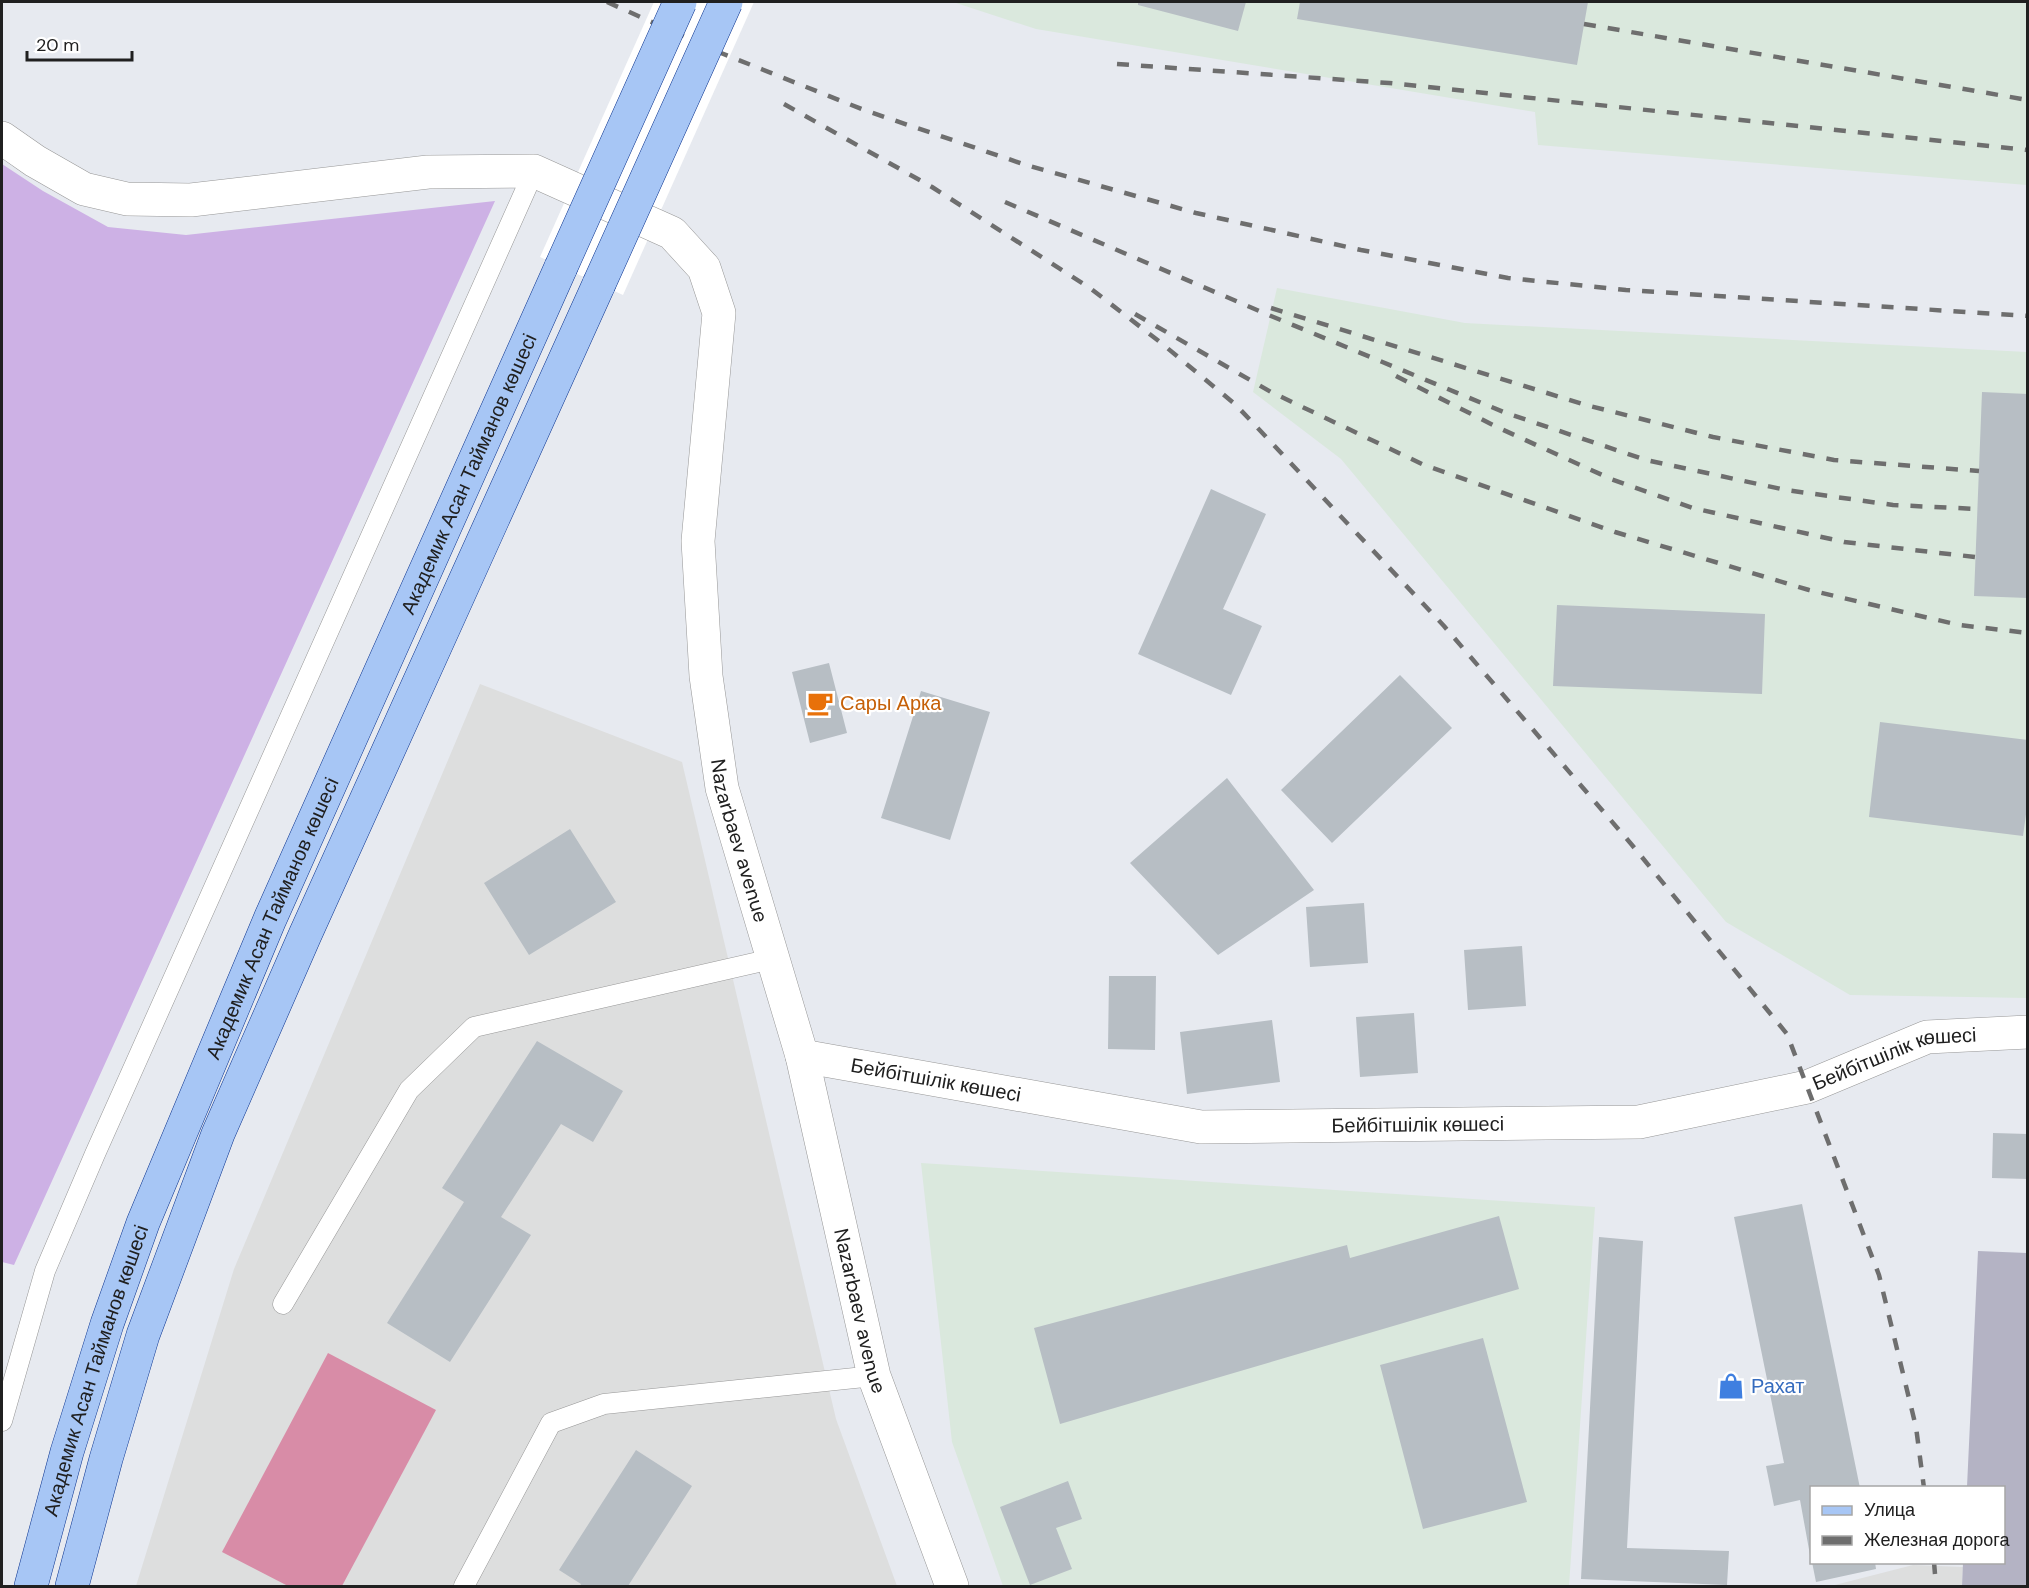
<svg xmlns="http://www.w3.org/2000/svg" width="2029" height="1588" font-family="'DM Sans',sans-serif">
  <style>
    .residential { fill: #dddede }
    .industrial { fill: #dae8dd }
    .construction { fill: #b4b3c4 }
    .grass { fill: #cdb1e5 }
    .pitch { fill: #d88ca7 }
    .pier { fill: #fff }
    .building { fill: #b7bec4 }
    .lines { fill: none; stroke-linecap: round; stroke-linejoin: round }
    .service-casing { stroke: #979797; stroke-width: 21 }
    .minor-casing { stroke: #979797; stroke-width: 34 }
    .primary-casing { stroke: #0c348f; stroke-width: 34 }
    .service { stroke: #fff; stroke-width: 20 }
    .minor { stroke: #fff; stroke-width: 33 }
    .primary { stroke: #a7c6f5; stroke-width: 33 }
    .rail { stroke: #6e6e6e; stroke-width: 4.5; stroke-dasharray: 12 12; stroke-linecap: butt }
    .primary-bridge-casing { stroke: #0c348f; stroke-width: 34; stroke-linecap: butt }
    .primary-bridge { stroke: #a7c6f5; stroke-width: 33 }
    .labels { text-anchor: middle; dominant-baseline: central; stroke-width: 4.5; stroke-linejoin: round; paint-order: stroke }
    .street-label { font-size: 20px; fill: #202020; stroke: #fff }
    .food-label { font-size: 20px; fill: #c56008; stroke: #fff; text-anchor: start }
    .shop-label { font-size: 20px; fill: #366cbe; stroke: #fff; text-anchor: start }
  </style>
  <rect width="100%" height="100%" fill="#e7eaf0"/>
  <path class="residential" d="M480,684L682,762L836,1419L897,1586H136L234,1269Z
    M1913,1565L1963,1567L1962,1586H1831Z"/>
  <path class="industrial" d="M953,2H2026L2028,3L2027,185L1538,145L1535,112L1036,29Z
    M1277,288L1465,323L2027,352V998L1850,995L1726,922L1341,459L1253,392Z
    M921,1163L1595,1207L1569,1586H1003L952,1442Z"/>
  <path class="construction" d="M1978,1251L2027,1253V1586H1962L1963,1563L2004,1562V1488L1967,1487Z"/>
  <path class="grass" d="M2,164L43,191L108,227L186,235L495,201L14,1265L2,1262Z"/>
  <path class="pitch" d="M328,1353L436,1410L342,1586H288L222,1552Z"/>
  <path class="pier" d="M654,2H754L623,295L540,257Z"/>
  <path class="building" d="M1138,2H1246L1238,31L1138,5Z
    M1300,2H1588L1577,65L1297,19Z
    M1982,392L2028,394V598L1974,596Z
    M1211,489L1266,514L1223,609L1262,626L1231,695L1138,654Z
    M1557,605L1765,614L1762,694L1553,686Z
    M829,663L847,733L810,743L792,672Z
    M1400,675L1452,728L1332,843L1281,790Z
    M921,691L990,712L950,840L881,818Z
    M1880,722L2028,740V800L2023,836L1869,817Z
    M1227,778L1314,890L1218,955L1130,863Z
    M570,829L616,902L529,955L484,883Z
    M1364,903L1368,963L1310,967L1306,907Z
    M1522,946L1526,1006L1468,1010L1464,950Z
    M1109,976H1156L1155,1050L1108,1049Z
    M1414,1013L1418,1073L1360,1077L1356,1017Z
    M1272,1020L1280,1082L1187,1094L1180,1032Z
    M537,1041L623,1091L593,1142L561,1124L501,1217L531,1235L450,1362L387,1323L464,1202L442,1188Z
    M1993,1133L2028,1134V1179L1992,1178Z
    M1802,1204L1860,1488H1812L1810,1555L1800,1500L1774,1506L1766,1466L1784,1463L1734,1217Z
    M1499,1216L1519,1289L1060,1424L1034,1328L1347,1245L1350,1258Z
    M1599,1237L1643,1241L1627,1548L1729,1551L1727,1585L1581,1579Z
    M1483,1338L1527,1502L1423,1529L1380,1365Z
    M636,1450L692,1486L628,1586H580L581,1584L559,1570Z
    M1068,1481L1082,1519L1056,1528L1072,1569L1030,1585L1000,1507Z
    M1812,1562H1875L1876,1569L1816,1582Z"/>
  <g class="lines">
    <g class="service-casing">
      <path id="service" d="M283,1304L409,1090L474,1027L772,959
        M2,1421L45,1271L95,1154L534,171
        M464,1586L551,1423L604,1404L874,1376"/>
    </g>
    <g class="minor-casing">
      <g id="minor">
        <path id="s1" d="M2,138L35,161L84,189L127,199L191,200L428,172L534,171L672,233L704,268L719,313L698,541L706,676L722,788L802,1056L874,1376L952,1586"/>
        <path id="s2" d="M802,1056L1201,1127L1639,1122L1807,1087L1927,1037L2028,1032"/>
      </g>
    </g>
    <g class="primary-casing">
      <g id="primary">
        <path id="s3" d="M31,1586L67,1452L107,1324L143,1223L270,919L561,267"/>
        <path d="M72,1586L106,1459L143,1335L218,1134L305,935L599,284"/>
      </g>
    </g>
    <use href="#service" class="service"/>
    <use href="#minor" class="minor"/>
    <use href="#primary" class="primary"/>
    <path class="rail" d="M607,2L721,53L864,110L1026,165L1196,213L1361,250L1508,278L1626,290L2028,316
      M1584,24L2028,100
      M1117,64L1389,83L2028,150
      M784,104L932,187L1090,288L1160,342L1236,405L1444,626L1632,845L1787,1034L1879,1275L1916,1427L1924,1488
      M1005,202L1271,316L1506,413L1646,460L1786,490L1893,505L1977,509
      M1271,308L1586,405L1713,437L1834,460L1979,471
      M1135,314L1271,392L1424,465L1615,532L1809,590L1959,625L2028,633
      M1396,376L1499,428L1611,479L1693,508L1844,542L1975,557
      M1934,1562L1936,1586"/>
    <g class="primary-bridge-casing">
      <path id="primary-bridge" d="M561,267L680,2
        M599,284L726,2"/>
    </g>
    <use href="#primary-bridge" class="primary-bridge"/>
  </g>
  <defs>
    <g id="cafe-bare" transform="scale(2.07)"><path d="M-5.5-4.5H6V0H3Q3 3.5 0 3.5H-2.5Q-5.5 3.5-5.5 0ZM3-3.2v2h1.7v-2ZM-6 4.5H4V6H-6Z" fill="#e8710a" stroke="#fff" stroke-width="2.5" paint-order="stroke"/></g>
    <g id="shop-bare" transform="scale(2.07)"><path d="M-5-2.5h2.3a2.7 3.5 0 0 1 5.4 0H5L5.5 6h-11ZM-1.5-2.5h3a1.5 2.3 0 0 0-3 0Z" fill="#3f7fe0" stroke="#fff" stroke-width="2.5" paint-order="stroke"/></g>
  </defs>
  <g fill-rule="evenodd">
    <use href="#cafe-bare" x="820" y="703"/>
    <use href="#shop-bare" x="1731" y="1386"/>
  </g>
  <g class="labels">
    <g class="street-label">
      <text stroke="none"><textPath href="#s3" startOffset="1197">Академик Асан Тайманов көшесі</textPath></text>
      <text stroke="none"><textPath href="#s1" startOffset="1328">Nazarbaev avenue</textPath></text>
      <text stroke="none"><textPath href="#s3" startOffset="711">Академик Асан Тайманов көшесі</textPath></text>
      <text stroke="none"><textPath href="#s2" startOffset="1108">Бейбітшілік көшесі</textPath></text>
      <text stroke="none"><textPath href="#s2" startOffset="136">Бейбітшілік көшесі</textPath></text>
      <text stroke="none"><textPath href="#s2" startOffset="622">Бейбітшілік көшесі</textPath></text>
      <text stroke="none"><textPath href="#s1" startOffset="1814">Nazarbaev avenue</textPath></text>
      <text stroke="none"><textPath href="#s3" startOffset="225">Академик Асан Тайманов көшесі</textPath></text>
    </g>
    <g class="food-label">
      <text x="840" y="703">Сары Арка</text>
    </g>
    <g class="shop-label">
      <text x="1751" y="1386">Рахат</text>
    </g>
  </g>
  <rect width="2029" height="1588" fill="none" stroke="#202020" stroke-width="6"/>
  <rect x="1810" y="1486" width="195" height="78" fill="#ffffff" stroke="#a6a6a6" stroke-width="1.5"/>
  <rect x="1822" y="1506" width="30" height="9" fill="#a7c6f5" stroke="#a6a6a6" stroke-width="1.5"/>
  <text x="1864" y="1516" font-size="18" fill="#202020">Улица</text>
  <rect x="1822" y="1536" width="30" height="9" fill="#6e6e6e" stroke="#a6a6a6" stroke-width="1.5"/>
  <text x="1864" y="1546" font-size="18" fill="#202020">Железная дорога</text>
  <path d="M27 51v9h105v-9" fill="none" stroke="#202020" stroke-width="3"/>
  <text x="36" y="51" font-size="18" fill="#202020" stroke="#ffffff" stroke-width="4.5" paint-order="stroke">20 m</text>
</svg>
